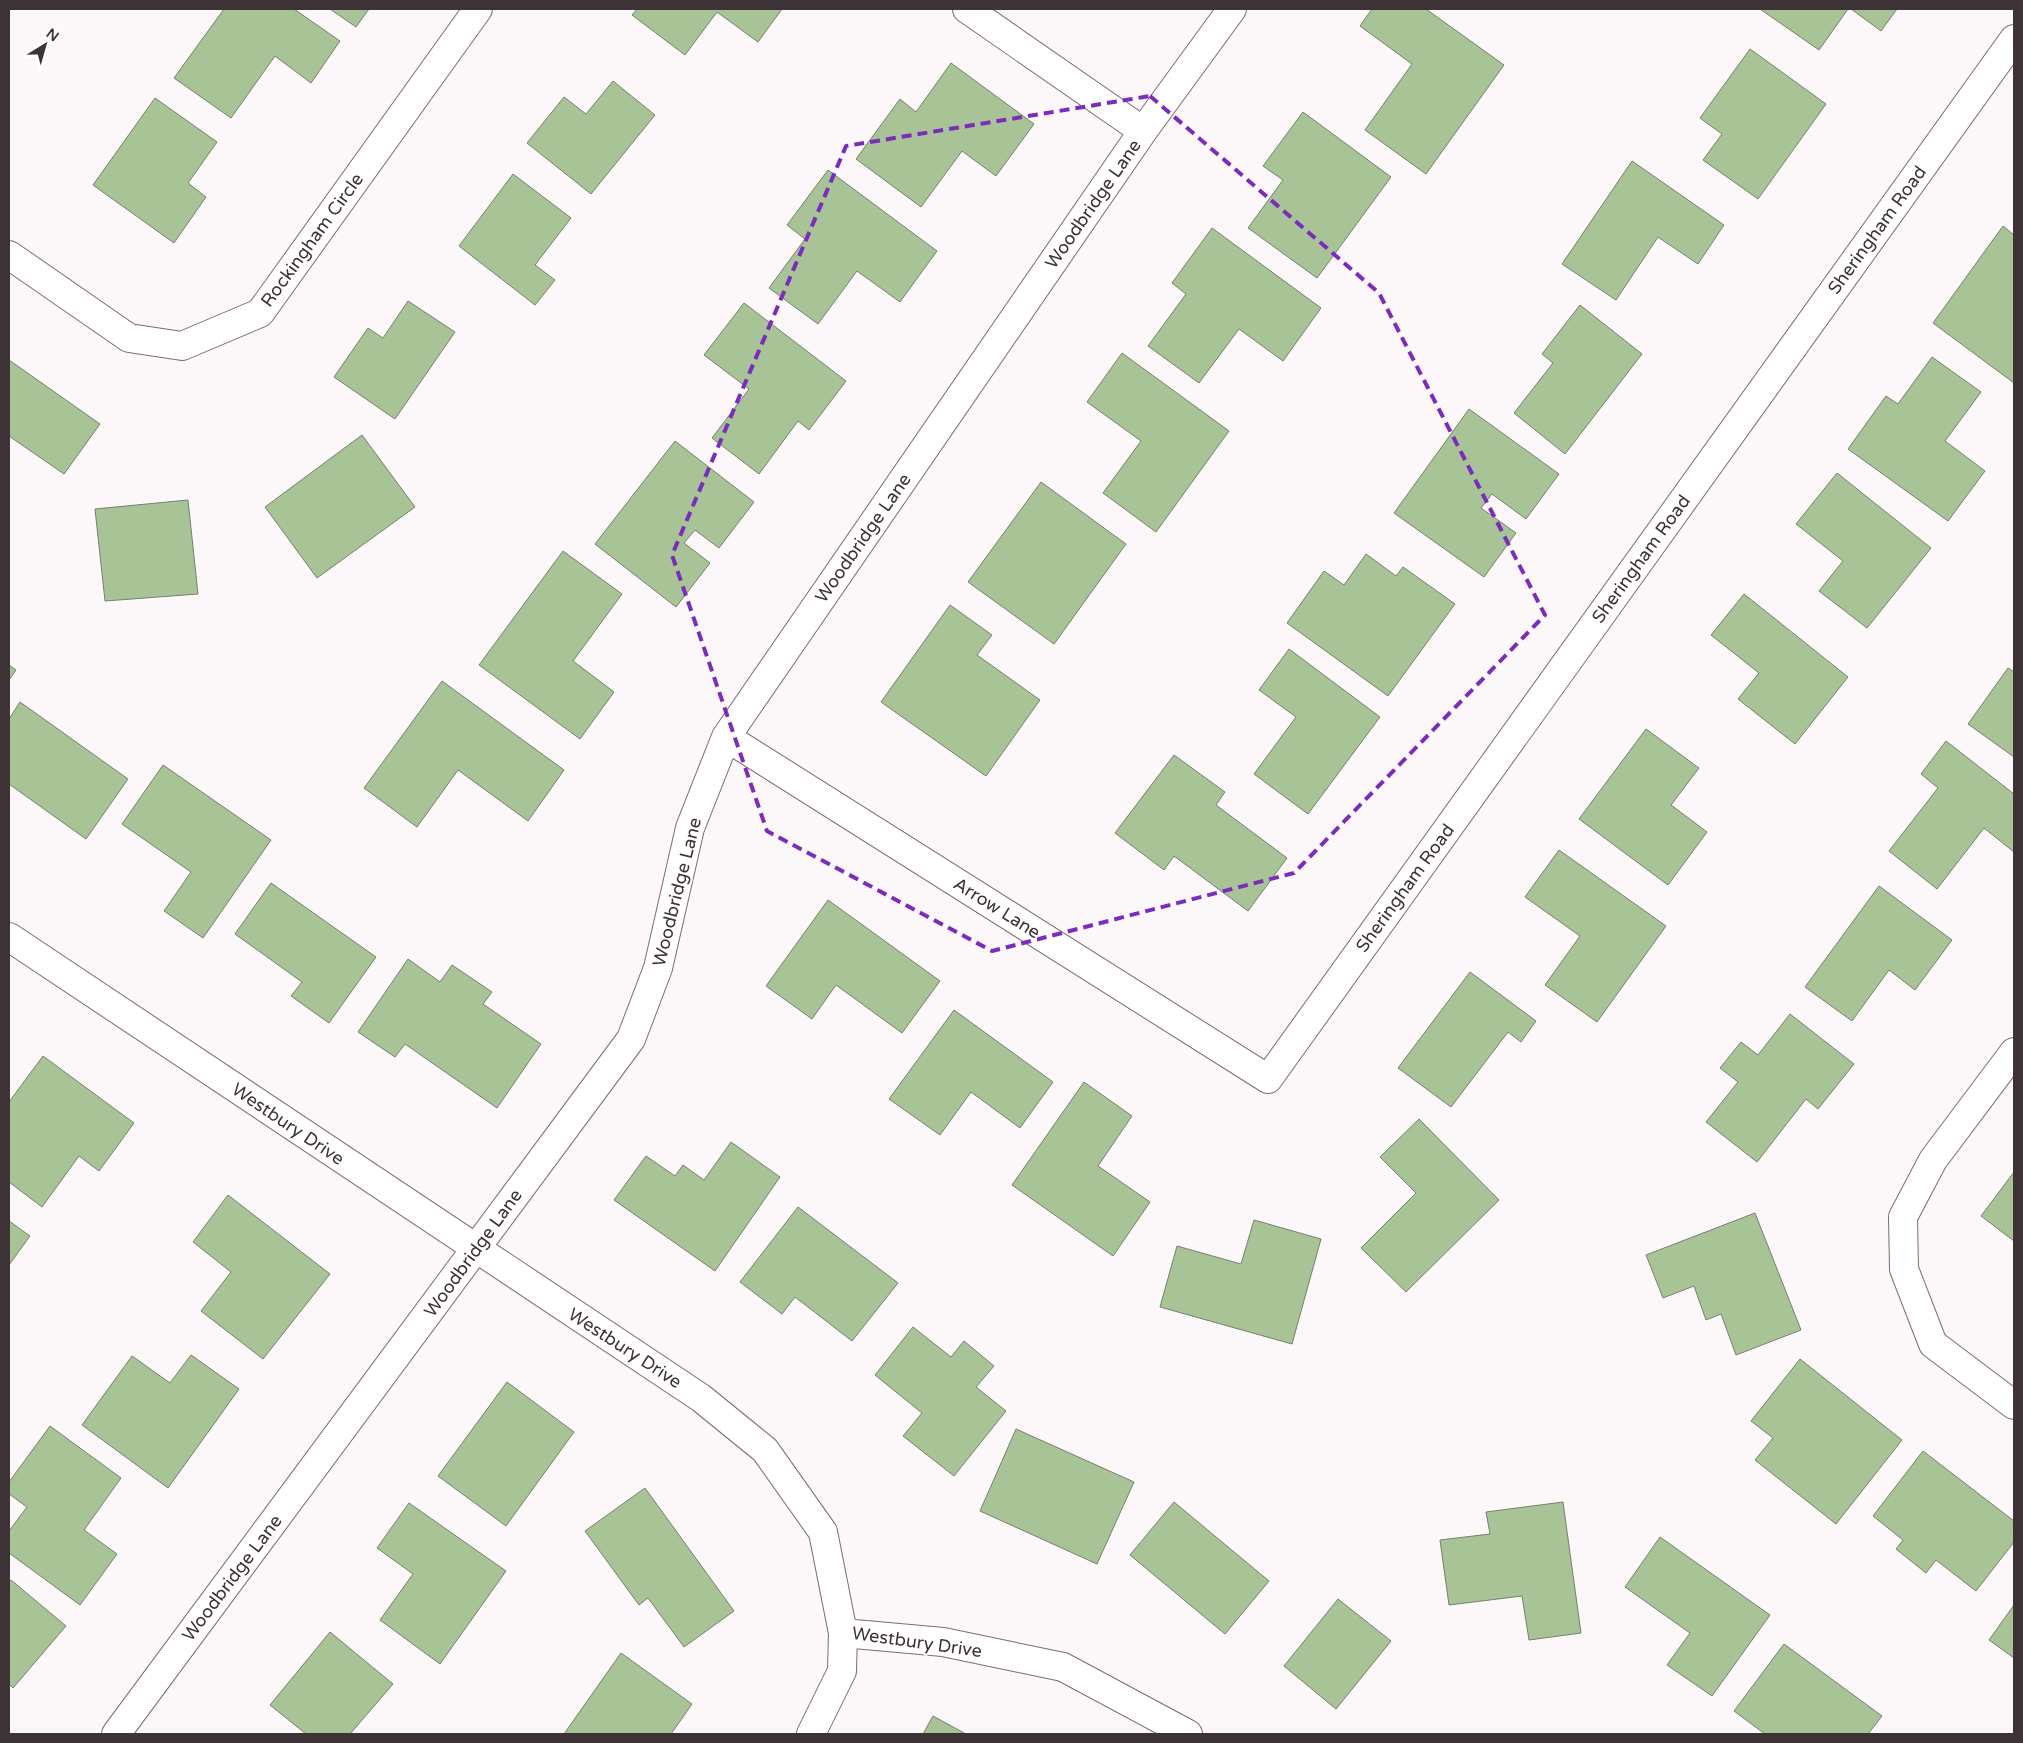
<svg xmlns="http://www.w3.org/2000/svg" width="2023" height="1743" font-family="'Varela Round',sans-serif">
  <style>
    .building { fill: #a8c395; stroke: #75806e }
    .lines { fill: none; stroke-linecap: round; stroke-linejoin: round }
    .street-casing { stroke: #7f6a72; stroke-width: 30 }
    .street { stroke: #fff; stroke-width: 28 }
    .marked { fill: none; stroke: #7b2cbf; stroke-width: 4; stroke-dasharray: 10 6; stroke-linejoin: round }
    .labels { text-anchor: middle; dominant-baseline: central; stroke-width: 4; stroke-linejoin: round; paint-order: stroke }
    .street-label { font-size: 18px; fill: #3d3337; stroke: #fff }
  </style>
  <rect width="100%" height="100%" fill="#fcf7f9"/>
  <path class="building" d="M224,9H294L340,41L311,83L275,56L231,118L174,78Z
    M330,9H369L356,27Z
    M637,9H782L758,42L717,12L685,55L632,15Z
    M1372,9H1426L1504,65L1426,174L1365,130L1412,64L1360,26Z
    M1760,9H1848L1819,50Z
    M1851,9H1897L1881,31Z
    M1750,49L1826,104L1758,199L1703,160L1722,134L1700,118Z
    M951,63L1034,124L996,176L962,151L921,207L856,159L900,99L916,112Z
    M613,81L655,115L591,194L527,143L564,97L586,114Z
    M155,98L217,142L188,183L206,197L174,243L93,185Z
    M1303,112L1391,177L1317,278L1248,228L1283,180L1263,166Z
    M1632,161L1724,225L1698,264L1658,237L1616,300L1562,264Z
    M828,170L937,251L900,302L857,271L818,324L769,288L805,239L787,225Z
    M513,174L571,218L535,265L555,280L535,305L459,246Z
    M2003,226L2014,235V383L1933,323Z
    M1212,228L1321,308L1283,361L1239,329L1199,383L1148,346L1186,294L1172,283Z
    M408,301L455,332L395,419L334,377L368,328L383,338Z
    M744,303L846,381L809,430L798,421L759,474L712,438L749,389L704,355Z
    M1580,305L1642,354L1565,454L1514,413L1553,363L1542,354Z
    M1122,353L1229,431L1156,532L1103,493L1141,441L1087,402Z
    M1932,357L1981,392L1945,441L1985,471L1948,521L1848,449L1886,396L1898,404Z
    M9,360L100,424L64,474L9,436Z
    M1469,409L1559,474L1526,519L1492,494L1481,508L1516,533L1484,577L1394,513Z
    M362,435L415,507L317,578L265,507Z
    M675,441L754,502L719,548L695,530L684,543L710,563L676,607L595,544Z
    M1837,473L1931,548L1867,628L1819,591L1843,561L1796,524Z
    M1041,482L1126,544L1054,644L968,582Z
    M188,500L198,594L105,601L95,509Z
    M563,551L622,594L573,661L614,692L580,739L479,665Z
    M1366,554L1396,576L1403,567L1455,604L1388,696L1287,623L1324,571L1344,585Z
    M1744,594L1848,677L1795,744L1738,699L1759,673L1711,635Z
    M950,605L992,635L977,655L1040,700L986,776L881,702Z
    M1289,649L1380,717L1308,814L1254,774L1296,717L1259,690Z
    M9,665L16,670L9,680Z
    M2008,668L2014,672V757L1968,724Z
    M442,681L564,770L528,821L458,770L417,827L364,788Z
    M20,702L128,779L86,839L9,784V719Z
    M1646,729L1699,768L1671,805L1707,832L1668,885L1579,819Z
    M1946,741L2014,794V852L1984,828L1937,889L1889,851L1938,788L1921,774Z
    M1174,755L1225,792L1216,805L1287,858L1248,911L1174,856L1164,870L1115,833Z
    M163,765L271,840L203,938L164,911L191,872L122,824Z
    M1559,850L1666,926L1597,1022L1545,985L1580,936L1525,897Z
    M271,883L376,957L329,1023L291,996L302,982L235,934Z
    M1879,886L1952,940L1915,990L1889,970L1852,1021L1805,987Z
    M828,900L940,981L902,1033L836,985L812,1019L766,986Z
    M408,959L440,982L452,965L492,992L483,1004L541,1044L497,1108L405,1044L395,1057L358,1032Z
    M1470,972L1536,1021L1521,1042L1508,1032L1451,1107L1398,1068Z
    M954,1010L1053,1082L1020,1128L971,1092L940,1135L889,1099Z
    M1790,1014L1854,1064L1818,1109L1806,1099L1757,1162L1706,1122L1738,1082L1720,1068L1741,1042L1758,1055Z
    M43,1056L134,1123L99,1171L79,1156L42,1207L9,1182V1102Z
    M1084,1082L1132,1116L1098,1166L1150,1202L1113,1256L1012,1185Z
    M1419,1119L1499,1200L1406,1292L1361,1248L1416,1193L1380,1157Z
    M731,1142L780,1177L715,1271L614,1200L646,1156L675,1176L683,1165L704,1180Z
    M2014,1172V1241L1981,1216Z
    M228,1195L330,1274L263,1359L201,1311L231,1272L193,1242Z
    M798,1207L898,1283L852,1341L795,1297L782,1314L740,1282Z
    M1755,1213L1801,1330L1736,1355L1721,1314L1706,1320L1694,1286L1663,1298L1646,1255Z
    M1254,1220L1321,1239L1292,1344L1160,1307L1177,1246L1241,1264Z
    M9,1221L30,1236L9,1265Z
    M913,1327L951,1357L964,1341L994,1366L976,1387L1006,1411L954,1476L903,1436L922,1413L875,1375Z
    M191,1355L239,1389L168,1488L82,1425L132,1356L170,1383Z
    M1800,1359L1902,1440L1836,1524L1755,1460L1773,1438L1751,1421Z
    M507,1382L574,1432L506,1526L438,1476Z
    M50,1426L121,1478L84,1530L117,1554L80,1605L9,1553V1531L27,1507L9,1494V1482Z
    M1016,1429L1134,1482L1097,1564L980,1511Z
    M1923,1451L2014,1521V1542L1976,1591L1936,1560L1926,1573L1896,1549L1903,1540L1873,1516Z
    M645,1488L734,1611L684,1647L648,1598L639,1605L585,1531Z
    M1174,1502L1269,1581L1225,1634L1130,1555Z
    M1563,1502L1581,1633L1529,1640L1522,1596L1449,1605L1440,1540L1490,1534L1486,1512Z
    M409,1503L506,1571L440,1664L380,1620L413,1574L377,1548Z
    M1660,1537L1770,1615L1712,1696L1667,1665L1690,1633L1625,1587Z
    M11,1580L66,1626L13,1688L9,1684V1582Z
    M1338,1599L1391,1641L1336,1709L1284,1666Z
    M2014,1605V1658L1989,1640Z
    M330,1632L393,1684L350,1734H306L270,1705Z
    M1784,1644L1882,1716L1868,1734H1765L1734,1711Z
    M621,1653L692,1704L671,1734H564Z
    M933,1716L966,1734H923Z"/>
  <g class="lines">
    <g class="street-casing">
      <path id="street" d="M967,9L1143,131
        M9,255L129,338L182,346L260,313L478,9
        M726,737L1268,1079L2014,39
        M9,937L701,1398L765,1450L823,1532L843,1633L842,1671L811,1734
        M2014,1052L1933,1160L1903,1217L1904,1269L1933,1344L2014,1405
        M843,1633L943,1642L1063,1667L1188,1734
        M116,1734L631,1039L658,968L690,828L726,737L1143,131L1232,9"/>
    </g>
    <use href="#street" class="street"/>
  </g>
  <path class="marked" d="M1150,96L1379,293L1545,615L1294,873L992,951L767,831L672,555L846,146Z"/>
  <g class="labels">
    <g class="street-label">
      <text transform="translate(1093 204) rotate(-55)">Woodbridge Lane</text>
      <text transform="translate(1877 230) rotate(-54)">Sheringham Road</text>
      <text transform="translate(312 240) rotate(-54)">Rockingham Circle</text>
      <text transform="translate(863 538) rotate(-55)">Woodbridge Lane</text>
      <text transform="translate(1641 559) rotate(-54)">Sheringham Road</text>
      <text transform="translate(1405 888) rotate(-54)">Sheringham Road</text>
      <text transform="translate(677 892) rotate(-76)">Woodbridge Lane</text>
      <text transform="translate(997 908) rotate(32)">Arrow Lane</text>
      <text transform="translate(288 1124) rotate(34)">Westbury Drive</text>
      <text transform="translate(473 1253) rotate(-54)">Woodbridge Lane</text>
      <text transform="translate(625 1348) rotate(33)">Westbury Drive</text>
      <text transform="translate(232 1578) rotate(-53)">Woodbridge Lane</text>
      <text transform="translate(917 1642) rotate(8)">Westbury Drive</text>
    </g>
  </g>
  <rect width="2023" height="1743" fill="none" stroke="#3d3337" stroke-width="20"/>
  <g transform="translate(45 45) rotate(37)" stroke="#ffffff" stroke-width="4" paint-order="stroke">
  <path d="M0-4L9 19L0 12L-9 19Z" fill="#3d3337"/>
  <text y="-8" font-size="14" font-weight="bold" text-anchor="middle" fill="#3d3337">N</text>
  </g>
</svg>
